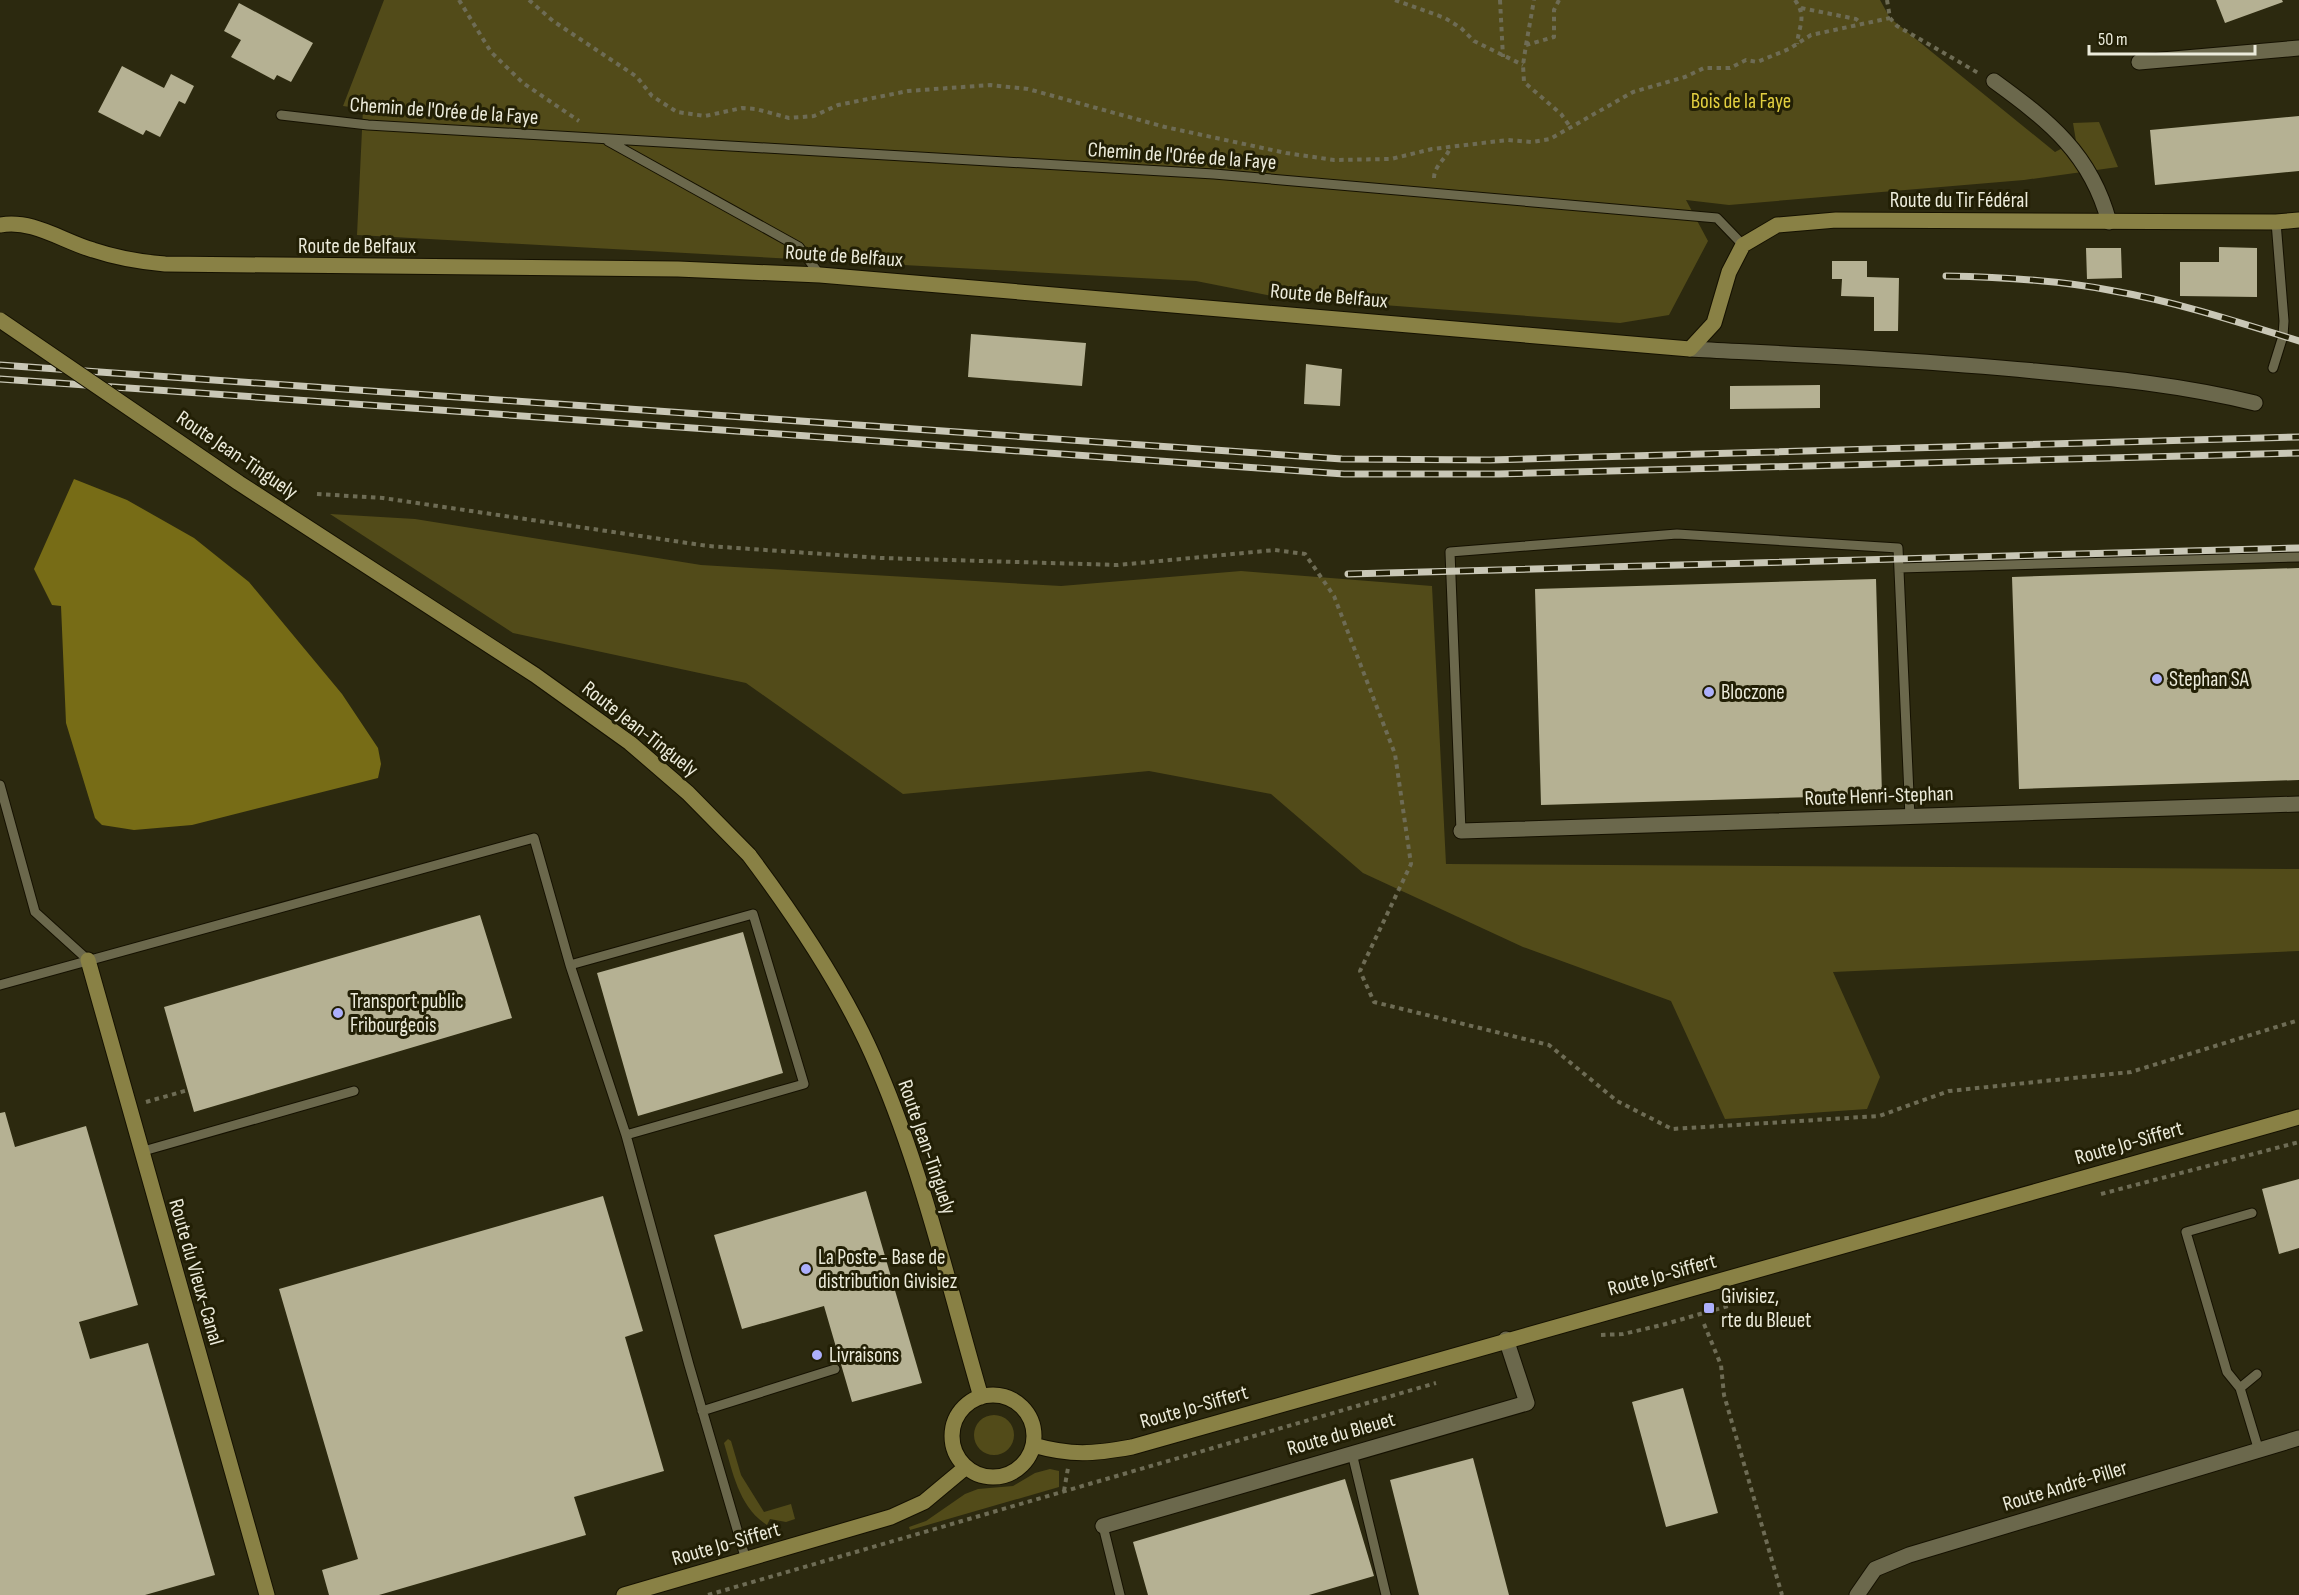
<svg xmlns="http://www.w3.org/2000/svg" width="2299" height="1595" font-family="'Sofia Sans Condensed',sans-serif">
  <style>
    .green { fill: #524b19 }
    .water { fill: #776c16 }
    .building { fill: #b5b193 }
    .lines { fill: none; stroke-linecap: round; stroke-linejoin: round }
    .lane-casing { stroke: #151100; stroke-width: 11 }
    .street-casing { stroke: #151100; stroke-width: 17 }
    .secondary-casing { stroke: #151100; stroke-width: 17 }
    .path { stroke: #6e6c55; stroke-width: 4; stroke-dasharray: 4.5 4.5; stroke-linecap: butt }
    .lane { stroke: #6b684c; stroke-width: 9 }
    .street { stroke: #6b684c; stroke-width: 15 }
    .secondary { stroke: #898145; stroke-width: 15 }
    .rail-casing { stroke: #c9c7b6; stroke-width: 7 }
    .rail { stroke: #221f05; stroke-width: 4.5; stroke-dasharray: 14; stroke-linecap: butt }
    .secondary-bridge-casing { stroke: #151100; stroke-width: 17; stroke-linecap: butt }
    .secondary-bridge { stroke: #898145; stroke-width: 15 }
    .poi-dot { fill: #acaffb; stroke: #221f05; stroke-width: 2 }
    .labels { text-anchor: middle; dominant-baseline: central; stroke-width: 6; stroke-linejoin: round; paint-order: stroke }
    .park-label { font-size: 21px; fill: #e2cf40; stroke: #221f05 }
    .street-label { font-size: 21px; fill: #ecebdb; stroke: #221f05 }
    .poi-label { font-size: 21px; fill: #ecebdb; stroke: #221f05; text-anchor: start }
  </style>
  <rect width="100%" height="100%" fill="#2c290f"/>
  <path class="green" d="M384,0H1880L1890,18L2055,152L2076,141L2073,123L2099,122L2118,167L2024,180L1729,205L1686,200L1708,241L1669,315L1620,323L1277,297L1196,281L357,235L363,109L343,106Z
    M330,514L415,519L701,565L1061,586L1241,571L1432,586L1446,864L2299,869V951L1833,972L1880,1077L1867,1109L1725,1119L1671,1001L1523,947L1363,873L1271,794L1149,771L903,794L746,683L513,633Z
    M974 1435a20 20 0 1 1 40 0a20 20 0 1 1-40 0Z
    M728,1439L731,1441L741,1475L764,1512L791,1504L795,1519L786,1522L770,1519L767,1525C739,1507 733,1473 724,1443Z
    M1050,1469L1059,1471V1487L910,1530L909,1527L926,1521L965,1494L978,1489L1013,1486L1035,1473Z"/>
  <path class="water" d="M74,479L127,500L194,538L249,582L342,694L378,748L381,764L378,778L192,825L134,830L102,825L95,818L66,723L61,606L52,605L34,569Z"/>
  <path class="building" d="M2216,0H2282L2283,2L2225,23Z
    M239,3L313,43L291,82L277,75L274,80L231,57L241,40L224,31Z
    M122,66L164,88L171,74L194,86L185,104L179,101L160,137L146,130L143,135L98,112Z
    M2299,116V171L2155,185L2150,130Z
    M2219,247L2257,248V297L2180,296V262H2219Z
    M2086,248H2121L2122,278L2087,279Z
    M1832,261H1867V277L1899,278L1898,331H1874V297L1841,296L1842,279H1832Z
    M971,334L1086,343L1082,386L968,377Z
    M1306,364L1342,369L1340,406L1304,404Z
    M1820,385V408L1730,409V386Z
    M2299,568V780L2019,789L2012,577Z
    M1876,579L1882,795L1541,805L1535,589Z
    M480,915L512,1018L194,1112L164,1007Z
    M743,932L783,1073L638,1116L597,973Z
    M5,1112L15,1147L86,1126L138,1305L79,1322L90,1359L148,1343L215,1575L145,1595H0V1113Z
    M2299,1179V1248L2279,1254L2262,1189Z
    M866,1191L922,1383L852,1402L824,1306L742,1329L714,1235Z
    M603,1196L643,1331L625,1337L664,1471L574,1497L586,1535L379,1595H329L322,1570L358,1559L279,1289Z
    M1683,1388L1718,1513L1666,1527L1632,1402Z
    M1473,1458L1509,1595H1419L1390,1480Z
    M1345,1479L1374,1576L1309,1595H1148L1133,1542Z"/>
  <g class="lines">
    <g class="lane-casing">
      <path id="lane" d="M281,115L368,125L1214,174L1717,218L1743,245
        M608,141L799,247L820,275
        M2273,368L2283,336L2284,321L2276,222
        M1899,568L2299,557
        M0,785L35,912L88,960
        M1461,831L1450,552L1677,534L1898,548L1910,817
        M570,965L753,914L804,1084L626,1135
        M0,985L534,838L570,965L626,1135L689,1365L746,1560
        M140,1152L354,1091
        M2257,1374L2240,1388L2259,1451
        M2240,1388L2227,1372L2186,1232L2252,1213
        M702,1411L835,1369
        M1352,1453L1386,1595
        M1103,1526L1120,1595"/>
    </g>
    <g class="street-casing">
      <path id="street" d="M2139,62L2299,48
        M1994,81C2049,121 2091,154 2109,222
        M1690,349C1805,355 1920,360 2035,371C2109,378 2182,385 2255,403
        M1461,831L2299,804
        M1103,1526L1527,1403L1506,1339
        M1857,1595L1875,1569L1909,1555L2299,1438"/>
    </g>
    <g class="secondary-casing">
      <path id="secondary" d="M0,225C33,219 62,241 93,250C117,258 140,262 165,264L678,269L820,275L1690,349L1714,323L1729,272L1743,245L1777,225L1836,220L2276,222L2299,220
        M749,855C797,919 847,993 878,1068C923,1173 949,1287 981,1397
        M88,960L267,1595
        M952 1436a41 41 0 1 1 82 0a41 41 0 1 1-82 0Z
        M1033,1445C1072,1456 1093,1454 1132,1447L2299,1117
        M624,1595L891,1517L924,1502L966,1467"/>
    </g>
    <path class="path" d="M459,0L491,52L523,83L579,121
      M529,0L553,21L637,77L652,96L677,112L705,116L742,108L756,109L789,118L814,116L838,105L908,91L990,85L1028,89L1165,127L1286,153L1334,160L1391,159L1432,149L1508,140L1532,142L1550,139L1633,92L1685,77L1704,68H1730L1746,60L1757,62L1789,49L1811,35L1890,18
      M1395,0L1445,18L1461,28L1474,41L1523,65
      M1500,0L1503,57
      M1559,0L1554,10V37L1526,45L1523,65L1524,82L1561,114L1571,128
      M1795,0C1807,17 1799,25 1797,44
      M1887,0L1890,18L1897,26L1980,74
      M1801,8L1856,19L1861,23
      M1526,45L1534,0
      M1434,178C1434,166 1446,159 1450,148
      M317,494L383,498L708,546L881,558L1118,565L1275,550L1305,554L1334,596L1395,754L1411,864L1360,971L1374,1002L1549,1045L1617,1101L1672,1129L1879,1116L1949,1091L2131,1072L2299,1020
      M146,1102L188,1090
      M2101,1194L2299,1142
      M1704,1324L1721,1365L1724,1395L1782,1595
      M1601,1335L1623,1334L1662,1325L1728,1306L1742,1295
      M1064,1491L1068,1468
      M708,1595L1436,1383"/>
    <use href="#lane" class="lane"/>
    <use href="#street" class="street"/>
    <use href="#secondary" class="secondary"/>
    <g class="rail-casing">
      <path id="rail" d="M1946,276C2002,277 2059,280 2114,291C2177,302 2238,322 2299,341
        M0,365L1342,459L1490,460L2299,437
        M0,379L1344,474H1499L2299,453
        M1348,574L2299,548"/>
    </g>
    <use href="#rail" class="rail"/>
    <g class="secondary-bridge-casing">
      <path id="secondary-bridge" d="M0,320L239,483L535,675L630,743L688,793L749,855"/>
    </g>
    <use href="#secondary-bridge" class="secondary-bridge"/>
  </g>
  <g class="poi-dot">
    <circle cx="2157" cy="679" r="6"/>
    <circle cx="1709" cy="692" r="6"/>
    <circle cx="338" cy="1013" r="6"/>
    <circle cx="806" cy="1269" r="6"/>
    <rect x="1703" y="1302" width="12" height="12" rx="3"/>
    <circle cx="817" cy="1355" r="6"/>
  </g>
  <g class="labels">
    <g class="park-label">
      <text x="1741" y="101">Bois de la Faye</text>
    </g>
    <g class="street-label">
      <text transform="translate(444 111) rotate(4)">Chemin de l'Orée de la Faye</text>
      <text transform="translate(1182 156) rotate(4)">Chemin de l'Orée de la Faye</text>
      <text x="1959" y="200">Route du Tir Fédéral</text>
      <text x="357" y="246">Route de Belfaux</text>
      <text transform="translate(844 256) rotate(4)">Route de Belfaux</text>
      <text transform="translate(1329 296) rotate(5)">Route de Belfaux</text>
      <text transform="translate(237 455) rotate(34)">Route Jean-Tinguely</text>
      <text transform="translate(640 729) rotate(38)">Route Jean-Tinguely</text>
      <text transform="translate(1879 796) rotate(-2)">Route Henri-Stephan</text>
      <text transform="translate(2129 1143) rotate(-16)">Route Jo-Siffert</text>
      <text transform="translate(927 1147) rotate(71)">Route Jean-Tinguely</text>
      <text transform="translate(196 1272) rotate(74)">Route du Vieux-Canal</text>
      <text transform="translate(1662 1275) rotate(-15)">Route Jo-Siffert</text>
      <text transform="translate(1194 1407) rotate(-16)">Route Jo-Siffert</text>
      <text transform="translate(1341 1434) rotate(-16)">Route du Bleuet</text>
      <text transform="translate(2065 1486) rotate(-17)">Route André-Piller</text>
      <text transform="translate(726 1544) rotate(-16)">Route Jo-Siffert</text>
    </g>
    <g class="poi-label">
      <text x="2169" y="679">Stephan SA</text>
      <text x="1721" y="692">Bloczone</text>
      <text x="350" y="1001">Transport public<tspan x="350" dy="24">Fribourgeois</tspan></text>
      <text x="818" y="1257">La Poste - Base de<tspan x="818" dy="24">distribution Givisiez</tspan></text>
      <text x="1721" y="1296">Givisiez,<tspan x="1721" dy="24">rte du Bleuet</tspan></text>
      <text x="829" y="1355">Livraisons</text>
    </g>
  </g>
  <path d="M2089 45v9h166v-9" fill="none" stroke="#ecebdb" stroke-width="3"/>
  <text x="2098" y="45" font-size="18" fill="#ecebdb" stroke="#221f05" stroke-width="4.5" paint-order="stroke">50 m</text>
</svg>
